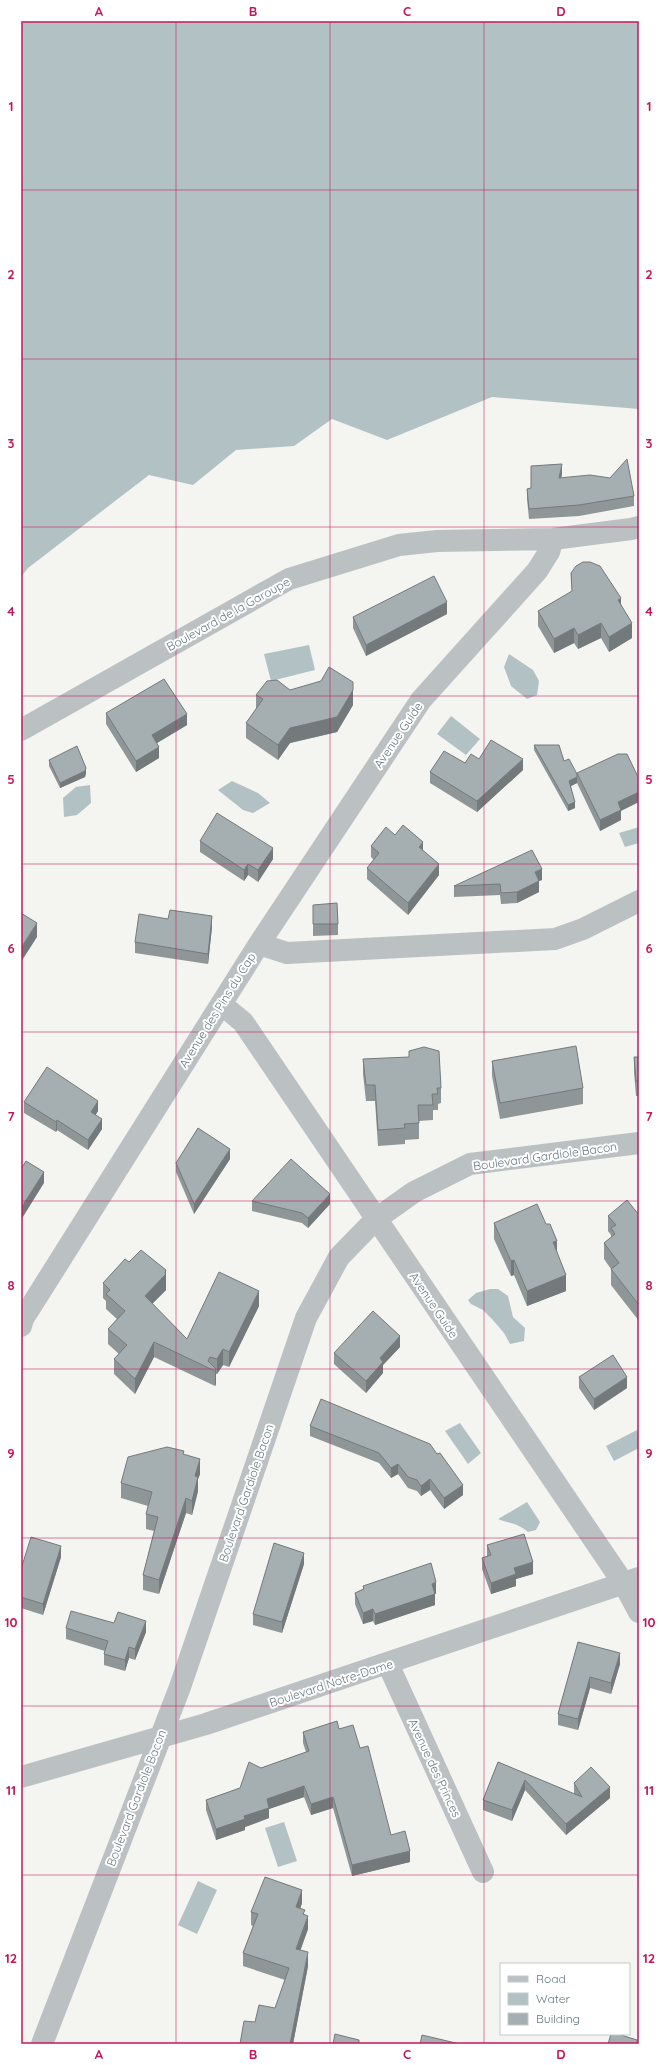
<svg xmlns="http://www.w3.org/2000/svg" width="660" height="2065" font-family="Quicksand,sans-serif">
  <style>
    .water { fill: #b2c2c4 }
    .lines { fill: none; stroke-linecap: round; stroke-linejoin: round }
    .minor { stroke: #bbc0c2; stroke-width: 22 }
    .wall { fill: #8e9698 }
    .shaded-wall { fill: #747a7c }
    .building { fill: #a5aeb1; stroke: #747a7c }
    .grid { fill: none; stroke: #c2185b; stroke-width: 1; stroke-opacity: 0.55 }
    .labels { text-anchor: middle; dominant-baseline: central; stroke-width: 4; stroke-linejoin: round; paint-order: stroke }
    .street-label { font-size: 12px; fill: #657880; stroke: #fff }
    .neatline { fill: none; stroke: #c2185b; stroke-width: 1.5 }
    .grid-label { font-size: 13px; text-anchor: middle; font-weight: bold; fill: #c2185b }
  </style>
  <rect width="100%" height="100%" fill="#f4f4f0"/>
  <path class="water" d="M21,21H639V409L492,397L387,440L332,419L294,446L236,450L193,485L149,475L28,568L21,577Z
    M309,645L315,670L271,681L264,654Z
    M509,654L533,670L539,681L537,695L527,699L511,686L504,667Z
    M451,716L480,739L466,755L437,734Z
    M232,781L258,793L270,803L253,813L243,810L218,790Z
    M90,785L91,803L77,815L64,817L63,798L76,787Z
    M639,827V843L625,847L619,833Z
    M490,1289H498L508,1296L513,1317L525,1328L524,1341L510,1344L504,1333L492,1319L483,1310L471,1304L468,1300L476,1293Z
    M460,1423L481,1453L468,1464L445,1431Z
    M637,1430L639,1435V1448L614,1461L606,1446Z
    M527,1502L540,1522L536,1530L528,1532C518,1523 510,1524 498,1519Z
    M284,1822L297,1861L278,1867L265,1828Z
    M198,1881L217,1890L197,1934L178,1925Z"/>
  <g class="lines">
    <path class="minor" d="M21,730L289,579L399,545L437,541L553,539L631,529L639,527
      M259,944L287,953L555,939L583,929L639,901
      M221,1004L243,1022L624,1584L639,1612
      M21,1326L23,1319L259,944L421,700L537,571L549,552L553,539
      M388,1664L483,1872
      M21,1777L206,1724L639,1578
      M42,2044L180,1687L306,1318L339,1257L376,1219L414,1192L470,1164L639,1143"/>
  </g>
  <path class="wall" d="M562,474L561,478L634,496V506L579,516L529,519L527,499V489L531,488Z
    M571,573L621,604L632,638L609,652L601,638L578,649L574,643L554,653L538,626V611L572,592Z
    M447,614L366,656L353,628V617Z
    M290,690L353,705L337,732L290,743L278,760L246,738V723L256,709V695Z
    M106,713L187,725L157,743L159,758L136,772L106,724Z
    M534,745L564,761L577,774L621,811V820L600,831L577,783L571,786L575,808L568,811L534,750Z
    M479,759L523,770L477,812L430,783V772L465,763Z
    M49,760L86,773L85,777L60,788L49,766Z
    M395,835L423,851L439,875L408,915L367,879V868L374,860L371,857V846Z
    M200,841L273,859L258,882L248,875L244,881L200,852Z
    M542,880L539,881V892L517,903L501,904L500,895L454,897V886Z
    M313,905L338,924V935L313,936Z
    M212,927L208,964L135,953V942Z
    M634,1057H639V1096H636L634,1072Z
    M363,1059L441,1088V1103L438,1104V1110H433V1120L419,1121V1139L405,1140V1144L378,1146L375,1101H366L363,1074Z
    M492,1061L583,1088V1104L500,1119L492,1076Z
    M24,1102L98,1111L95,1115L102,1129L88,1150L57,1130L56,1132L24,1113Z
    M230,1159L194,1214L176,1172V1163Z
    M252,1201L330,1204L308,1228L302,1223L252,1211Z
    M639,1215V1321L611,1285V1269L604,1259V1243L611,1238V1235L608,1231V1216Z
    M494,1223L557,1251L566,1291L527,1306L514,1275L511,1276L494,1239Z
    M129,1262L166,1290L152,1304L187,1339L259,1306L229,1367L223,1365L217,1374H216V1384L215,1386L154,1357L135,1394L114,1374V1359L119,1354L108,1344V1329L117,1319L106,1309V1301L103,1298V1283Z
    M400,1347L383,1365V1373L366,1393L334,1364V1353Z
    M579,1377L627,1388L594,1410L579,1388Z
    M310,1426L437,1454L463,1495L444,1509L430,1490L421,1496L417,1491L408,1488L398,1474L391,1478L379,1463L310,1436Z
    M184,1455L200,1474L198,1479V1491L192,1515L186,1513L159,1594L143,1590V1575L154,1531L146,1529V1514L148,1506L121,1498V1483Z
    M487,1545L533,1574L516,1579V1586L491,1594L482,1569V1558L487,1556Z
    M61,1557L43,1615L21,1608V1569Z
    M304,1564L282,1633L253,1625V1614Z
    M363,1586L436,1594H435V1605L375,1625L373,1621L363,1624L355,1604V1593L363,1589Z
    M66,1628L146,1632L135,1660L129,1658L125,1671L104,1665V1654L105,1651L66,1639Z
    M578,1642L620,1664L611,1694L590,1688L578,1730L558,1725V1714Z
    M339,1729L360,1748L391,1835L410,1862L352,1876L333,1808L311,1815L304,1797L269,1809V1818L245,1827V1830L216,1840L206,1810V1800L240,1788L261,1768L306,1752L303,1743V1732Z
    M498,1762L574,1794V1783L610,1798L566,1835L525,1790L512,1821L483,1810V1800Z
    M302,1903L300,1909L305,1915L308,1929L300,1950L308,1966L293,2044H240L255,2022L275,2008L285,1980L243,1966V1953L253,1926L251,1925V1912Z"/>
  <path class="shaded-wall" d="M562,464V474L559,488V478Z
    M621,598V613L618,600Z
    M447,602V614L366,656V645Z
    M601,623V638L578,649V635Z
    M632,623V638L609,652V637Z
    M574,628V643L554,653V639Z
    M353,690V705L337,732L290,743L278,760V745L290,728Z
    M187,714V725L152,746V735Z
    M159,747V758L136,772V761Z
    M523,759V770L477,812V801Z
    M86,768V773L85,777L60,788V783Z
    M577,777V783L569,787V781Z
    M639,792V802L621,811V820L600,831V820L618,802Z
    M575,802V808L568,811V805Z
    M423,842V854L419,847Z
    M273,848V859L258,882V870Z
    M248,864V875L244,881V870Z
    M439,864V875L408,915V903Z
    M542,869V880L539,881V892L517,903V892L535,872Z
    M212,916V927L208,964V954Z
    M37,923V937L21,962V948Z
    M98,1101V1111L91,1123V1112Z
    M102,1119V1129L88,1150V1140Z
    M57,1120V1130L56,1132V1122Z
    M230,1149V1159L194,1214V1204Z
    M44,1172V1183L21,1220V1208Z
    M330,1194V1204L308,1228V1218Z
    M557,1241V1257L553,1242Z
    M514,1260V1275L511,1276V1261Z
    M166,1270V1290L145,1311V1296Z
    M566,1275V1291L527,1306V1291Z
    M259,1291V1306L229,1367V1352Z
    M400,1336V1347L383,1365V1373L366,1393V1381L380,1358Z
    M154,1342V1357L135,1394V1379Z
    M223,1349V1365L217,1374V1359Z
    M216,1369V1384L215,1386V1371Z
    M627,1377V1388L594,1410V1399Z
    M200,1459V1474L198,1479V1491L192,1515V1501L195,1476Z
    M398,1464V1474L391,1478V1468Z
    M430,1479V1490L421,1496V1486Z
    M463,1485V1495L444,1509V1498Z
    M186,1498V1513L159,1594V1580Z
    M61,1546V1557L43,1615V1604Z
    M304,1553V1564L282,1633V1622Z
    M533,1562V1574L516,1579V1586L491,1594V1583L514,1568Z
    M436,1582V1594H435V1605L375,1625V1614L432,1584Z
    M373,1609V1621L363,1624V1613Z
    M146,1621V1632L135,1660V1649Z
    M129,1647V1658L125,1671V1660Z
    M620,1653V1664L611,1694V1683Z
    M590,1677V1688L578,1730V1719Z
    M525,1780V1790L512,1821V1810Z
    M304,1786V1797L269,1809V1818L245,1827V1830L216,1840V1829L244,1816L267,1799Z
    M610,1787V1798L566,1835V1824Z
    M333,1797V1808L311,1815V1804Z
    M410,1851V1862L352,1876V1865Z
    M302,1890V1903L296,1920V1907Z
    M308,1916V1929L296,1963V1949Z
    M308,1952V1966L293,2044H290Z"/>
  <path class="building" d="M627,459L634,496L579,505L529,509L527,489L531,488V466L562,464L559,478L590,475L610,478Z
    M583,562H590L600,566L621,598L618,600L632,623L609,637L601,623L578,635L574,628L554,639L538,611L572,591L571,573L576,566Z
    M434,576L447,602L366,645L353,617Z
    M329,667L353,682V690L337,717L290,728L278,745L246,723L263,699L256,695L267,681L277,680L290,690L321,681Z
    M164,679L187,714L152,735L159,747L136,761L106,713Z
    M491,740L523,759L477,801L430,772L444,751L465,763L471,754L479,759Z
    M534,745H559L564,761L569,759L577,774V777L569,781L575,802L568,805Z
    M77,746L86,768L85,771L60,783L49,760Z
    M618,754H627L639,779V792L618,802L621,810L600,820L577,773Z
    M217,813L273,848L258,870L248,864L244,870L200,841Z
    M403,825L423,842L419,847L439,864L408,903L367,868L379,853L371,846L386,827L395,835Z
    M532,850L542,869L535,872L539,881L517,892L501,893L500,884L454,886Z
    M337,903L338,924H313V905Z
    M170,910L212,916L208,954L135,942L139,914L168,919Z
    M21,913L37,923L21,948Z
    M576,1046L583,1088L500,1103L492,1061Z
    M424,1047L439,1051L441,1088H437L438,1094H432L433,1105H418L419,1123L404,1124L405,1128L378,1130L375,1085H366L363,1059L409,1057V1051Z
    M634,1057H639V1081H636Z
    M47,1067L98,1101L91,1112L102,1119L88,1140L57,1120L56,1122L24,1102Z
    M198,1128L230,1149L194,1204L176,1163Z
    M291,1159L330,1194L308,1218L302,1213L252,1201Z
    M26,1161L44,1172L21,1208V1169Z
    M627,1200L639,1215V1305L611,1269L619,1263L604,1243L615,1234L611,1228L616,1225L608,1216Z
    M537,1204L546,1224H550L557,1241L553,1242L566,1275L527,1291L514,1260L511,1261L494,1223Z
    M141,1250L166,1270L165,1273L166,1274L145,1296L187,1339L219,1272L259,1291L229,1352L223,1349L217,1359L210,1357L208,1361L216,1369L215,1371L154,1342L135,1379L114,1359L127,1345L108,1329L125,1311L106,1294L110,1290L103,1283L125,1259L129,1262Z
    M373,1311L400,1336L380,1358L383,1362L366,1381L334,1353Z
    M613,1355L627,1377L594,1399L579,1377Z
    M321,1399L430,1444L437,1454L440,1453L463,1485L444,1498L430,1479L421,1486L417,1480L408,1477L398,1464L391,1468L379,1453L310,1426Z
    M167,1447L184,1451L183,1454L200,1459L195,1476L198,1477L192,1501L186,1498L159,1580L143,1575L158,1517L146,1514L152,1492L121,1483L128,1457Z
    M524,1534L533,1562L514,1568L516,1574L491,1583L482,1558L491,1555L487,1545Z
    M31,1537L61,1546L43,1604L21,1597V1569Z
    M274,1543L304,1553L282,1622L253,1614Z
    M431,1563L436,1582L432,1584L435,1594L375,1614L373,1609L363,1613L355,1593L364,1589L363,1586Z
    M71,1611L114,1623L118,1612L146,1621L135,1649L129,1647L125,1660L104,1654L108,1641L66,1628Z
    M578,1642L620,1653L611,1683L590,1677L578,1719L558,1714Z
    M337,1721L339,1729L353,1725L360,1748L368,1746L391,1835L405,1831L410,1851L352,1865L333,1797L311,1804L304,1786L267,1799L269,1808L244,1816L245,1819L216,1829L206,1800L240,1788L249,1762L261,1768L309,1751L303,1732Z
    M498,1762L582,1797L574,1783L591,1767L610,1787L566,1824L525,1780L512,1810L483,1800Z
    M265,1877L302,1890L296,1907L305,1910L303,1914L308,1916L296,1949L308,1952L290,2044H240L244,2021L255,2022L259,2005L275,2008L289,1968L243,1953L258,1914L251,1912Z
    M335,2034L359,2040V2044H333Z
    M611,2034H618L637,2040V2042L639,2043V2044H608Z
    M422,2035L460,2044H420Z"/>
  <path class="grid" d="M176,21V2044M330,21V2044M484,21V2044M21,190H639M21,359H639M21,527H639M21,696H639M21,864H639M21,1032H639M21,1201H639M21,1369H639M21,1538H639M21,1706H639M21,1875H639"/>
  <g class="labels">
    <g class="street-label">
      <text transform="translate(228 614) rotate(-29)">Boulevard de la Garoupe</text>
      <text transform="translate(398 735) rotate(-56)">Avenue Guide</text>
      <text transform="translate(217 1010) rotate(-58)">Avenue des Pins du Cap</text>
      <text transform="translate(545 1156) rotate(-8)">Boulevard Gardiole Bacon</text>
      <text transform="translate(434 1305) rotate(56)">Avenue Guide</text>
      <text transform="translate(246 1493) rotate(-71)">Boulevard Gardiole Bacon</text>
      <text transform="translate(331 1683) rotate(-18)">Boulevard Notre-Dame</text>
      <text transform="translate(435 1768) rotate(65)">Avenue des Princes</text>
      <text transform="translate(136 1798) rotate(-69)">Boulevard Gardiole Bacon</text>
    </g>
  </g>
  <rect width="660" height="2065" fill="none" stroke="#ffffff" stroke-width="44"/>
  <rect x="500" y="1963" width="130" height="72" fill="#ffffff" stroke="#c1c9cc"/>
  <rect x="508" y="1976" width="20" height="6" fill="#bbc0c2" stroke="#c1c9cc"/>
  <text x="536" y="1983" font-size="12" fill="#657880">Road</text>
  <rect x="508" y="1993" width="20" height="12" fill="#b2c2c4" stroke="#c1c9cc"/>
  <text x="536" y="2003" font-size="12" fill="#657880">Water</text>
  <rect x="508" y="2013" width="20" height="12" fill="#a5aeb1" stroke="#c1c9cc"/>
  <text x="536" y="2023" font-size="12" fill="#657880">Building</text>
  <rect x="22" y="22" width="616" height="2021" class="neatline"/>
  <g class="grid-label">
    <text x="99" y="16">A</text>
    <text x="253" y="16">B</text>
    <text x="407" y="16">C</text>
    <text x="561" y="16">D</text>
    <text x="11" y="111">1</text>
    <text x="649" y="111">1</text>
    <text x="11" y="279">2</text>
    <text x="649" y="279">2</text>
    <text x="11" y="448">3</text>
    <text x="649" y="448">3</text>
    <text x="11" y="616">4</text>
    <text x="649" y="616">4</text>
    <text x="11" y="784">5</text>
    <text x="649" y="784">5</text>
    <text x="11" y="953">6</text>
    <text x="649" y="953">6</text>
    <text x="11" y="1121">7</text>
    <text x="649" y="1121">7</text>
    <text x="11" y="1290">8</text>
    <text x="649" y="1290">8</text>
    <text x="11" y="1458">9</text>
    <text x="649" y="1458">9</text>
    <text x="11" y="1627">10</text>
    <text x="649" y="1627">10</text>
    <text x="11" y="1795">11</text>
    <text x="649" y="1795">11</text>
    <text x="11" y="1963">12</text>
    <text x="649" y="1963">12</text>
    <text x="99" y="2059">A</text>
    <text x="253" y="2059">B</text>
    <text x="407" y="2059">C</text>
    <text x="561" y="2059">D</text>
  </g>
</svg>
